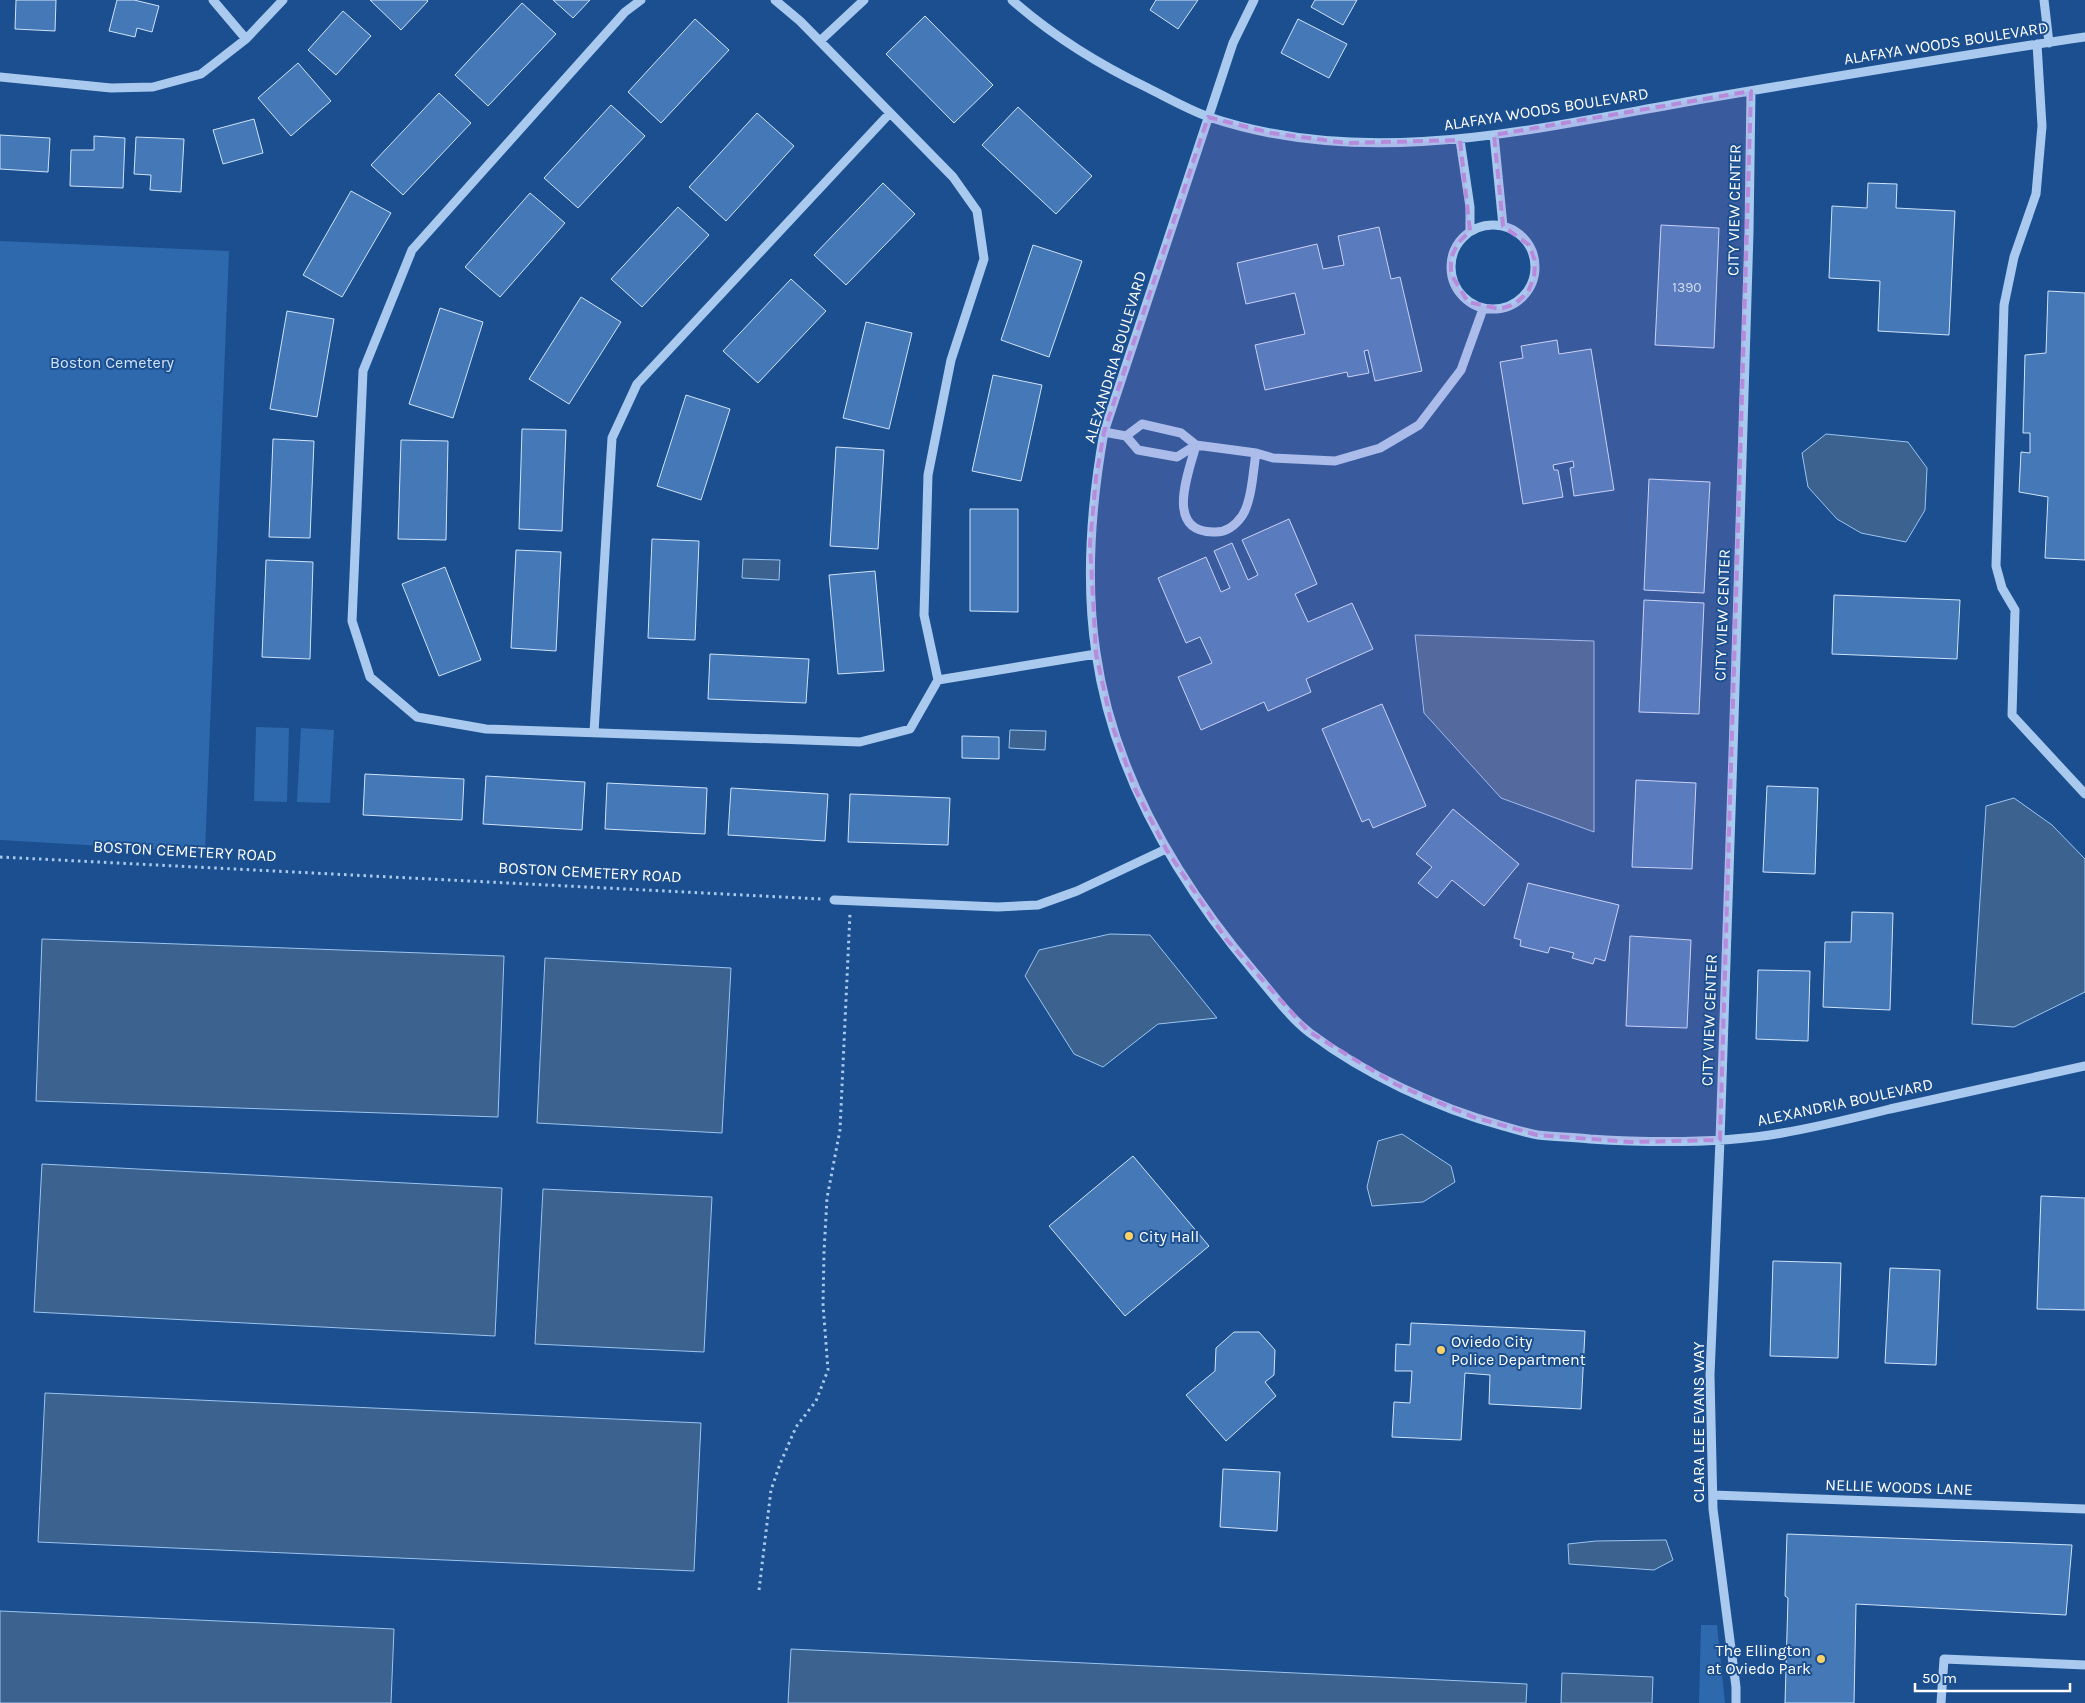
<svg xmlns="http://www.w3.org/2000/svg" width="2085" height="1703" font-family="Karla,sans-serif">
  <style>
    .green { fill: #2e69ad }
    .water { fill: #3c6290; stroke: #9cc4f0 }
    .building { fill: #4478b7; stroke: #cfe3fa }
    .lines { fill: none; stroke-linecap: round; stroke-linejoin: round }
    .path { stroke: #a9c9ee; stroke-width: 3; stroke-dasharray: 2.5 4; stroke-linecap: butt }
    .minor { stroke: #a9c9ee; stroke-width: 9 }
    .marked { fill: #b68bdc; fill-opacity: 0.2; stroke: #b68bdc; stroke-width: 4; stroke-dasharray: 10 6; stroke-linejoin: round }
    .poi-dot { fill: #ffd166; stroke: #1b4f8f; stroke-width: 2 }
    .labels { text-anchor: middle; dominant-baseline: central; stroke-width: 4; stroke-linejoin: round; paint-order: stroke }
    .number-label { font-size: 14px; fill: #d0dded }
    .street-label { font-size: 16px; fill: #fff; stroke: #1b4f8f }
    .park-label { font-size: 16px; fill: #cfe3fa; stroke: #1b4f8f }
    .poi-label { font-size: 16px; fill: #fff; stroke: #1b4f8f; text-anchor: start }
  </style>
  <rect width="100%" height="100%" fill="#1b4f8f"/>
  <path class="green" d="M0,241L229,251L205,852L0,840Z
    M256,727L289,728L287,802L254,801Z
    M301,728L334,730L330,803L297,802Z
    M1701,1625H1717L1725,1703H1699Z"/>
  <path class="water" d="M1826,434L1908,442L1927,468L1925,510L1906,542L1861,533L1837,519L1808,487L1802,453Z
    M743,559L780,560L779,580L742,578Z
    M1415,635L1594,641V832L1501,798L1424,713Z
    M1010,730L1046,731L1045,750L1009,748Z
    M2014,798L2052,825L2085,859V992L2014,1027L1972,1024L1986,806Z
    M1110,934L1150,935L1217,1018L1158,1024L1103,1067L1074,1054L1025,976L1039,950Z
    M42,939L504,956L498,1117L36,1101Z
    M545,958L731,968L722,1133L537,1123Z
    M1402,1134L1451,1166L1455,1182L1423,1202L1372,1206L1367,1187L1378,1141Z
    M42,1164L502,1188L495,1336L34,1312Z
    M543,1189L712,1197L704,1352L535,1344Z
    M45,1393L701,1423L694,1571L38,1542Z
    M1666,1540L1673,1560L1654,1570L1569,1564L1568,1544L1596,1541Z
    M0,1611L394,1629L391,1703H0Z
    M791,1649L1527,1684L1526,1703H788Z
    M1562,1673L1653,1677L1652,1703H1561Z"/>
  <path class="building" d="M16,0H56L55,31L15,29Z
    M117,0H134L159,6L152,32L137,28L135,37L109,31Z
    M370,0H427L428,1L401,30Z
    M553,0H590L573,18Z
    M1156,0H1198L1178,29L1150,10Z
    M1315,0H1357L1343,25L1311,7Z
    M522,3L556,34L488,106L455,75Z
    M343,11L371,36L336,75L308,50Z
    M925,16L993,85L954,123L886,54Z
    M695,19L729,50L661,123L628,92Z
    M1298,19L1347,44L1329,78L1281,53Z
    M298,63L331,101L291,136L258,98Z
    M439,93L471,123L403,195L371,165Z
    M611,105L645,136L578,208L544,178Z
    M1018,107L1092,176L1056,214L982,145Z
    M757,113L794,146L726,221L689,187Z
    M254,119L263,153L223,164L213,130Z
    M0,135L50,138L48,172L0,169Z
    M94,136L125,138L123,188L70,186L71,150H94Z
    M136,137L184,139L181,192L150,190L151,175L134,174Z
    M883,183L915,214L846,285L814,255Z
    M1868,183L1897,184L1896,208L1955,211L1949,335L1878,331L1880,281L1829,278L1832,206L1867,208Z
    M351,191L391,213L342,297L303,275Z
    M530,193L565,223L500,297L465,267Z
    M678,207L709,235L642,307L611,279Z
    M1661,225L1719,228L1714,348L1655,345Z
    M1379,227L1391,279L1400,277L1422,371L1375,381L1368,350L1364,351L1369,373L1348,377L1347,372L1265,390L1255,345L1305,334L1295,293L1246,304L1237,263L1317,244L1323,269L1344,265L1338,236Z
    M1033,245L1082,261L1049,357L1001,340Z
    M791,279L826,311L758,383L723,351Z
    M2048,291L2085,293V560L2045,558L2048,497L2019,492L2021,452L2030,453V433H2023L2025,355L2046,353Z
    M581,297L621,322L569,404L529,379Z
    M440,308L483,322L453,418L409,404Z
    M287,311L334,319L317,417L270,409Z
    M866,322L912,333L889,429L843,418Z
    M1557,340L1559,354L1591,349L1614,490L1574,496L1570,468L1574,467L1573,461L1553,465L1554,470H1558L1563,497L1523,504L1500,362L1523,358L1521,346Z
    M993,375L1042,385L1021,481L972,471Z
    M686,395L730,409L701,500L657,486Z
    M522,429L566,430L562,531L519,529Z
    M273,439L314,441L310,538L269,537Z
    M401,440L448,441L446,540L398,539Z
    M836,447L884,450L878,549L830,546Z
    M1649,479L1710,482L1704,593L1644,590Z
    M970,509H1018V612L970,611Z
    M1289,519L1317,584L1295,594L1308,622L1352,603L1373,649L1306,679L1311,692L1268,711L1264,702L1201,730L1178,677L1212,663L1200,637L1186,643L1158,578L1206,557L1221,592L1230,588L1214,551L1232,543L1248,580L1258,575L1242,540Z
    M652,539L699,541L695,640L648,638Z
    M516,550L561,552L556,651L511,648Z
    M266,560L313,562L310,659L262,657Z
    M445,567L481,660L439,676L402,584Z
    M875,571L884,671L838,674L829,575Z
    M1834,595L1960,600L1957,659L1832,654Z
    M1644,600L1704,603L1699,714L1639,712Z
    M710,654L809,659L806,703L708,699Z
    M1382,704L1426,806L1373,828L1369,819L1362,822L1322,729Z
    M962,736L999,737V759L962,758Z
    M365,774L464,779L462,820L363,815Z
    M486,776L585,782L582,830L483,824Z
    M1636,780L1696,783L1692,869L1632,867Z
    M607,783L707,788L705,834L605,829Z
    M1767,786L1818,788L1815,874L1763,872Z
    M731,788L828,794L825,841L728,835Z
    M850,794L950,798L948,845L848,842Z
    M1453,809L1519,864L1484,906L1452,880L1437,898L1418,883L1432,867L1416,854Z
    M1528,883L1619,905L1605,961L1595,958L1593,964L1572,958L1574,953L1550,947L1548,953L1520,946L1521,940L1514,938Z
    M1852,912L1893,913L1890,1010L1823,1007L1825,942H1851Z
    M1630,936L1691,940L1687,1028L1626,1026Z
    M1758,970L1810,971L1808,1041L1756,1039Z
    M1133,1156L1209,1246L1125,1316L1049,1226Z
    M2041,1196L2085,1198V1310L2037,1309Z
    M1773,1261L1841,1263L1838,1358L1770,1356Z
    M1890,1268L1940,1270L1936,1365L1885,1363Z
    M1411,1323L1585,1331L1581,1409L1489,1404L1490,1375L1465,1373L1461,1440L1392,1437L1394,1402L1410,1403L1412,1371H1395L1396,1344L1410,1345Z
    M1234,1332H1259L1275,1350L1274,1375L1265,1382L1276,1396L1226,1441L1186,1395L1215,1371L1216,1348Z
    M1223,1469L1280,1472L1277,1531L1220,1527Z
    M1787,1534L2072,1545L2066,1615L1856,1604L1854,1703H1785L1788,1598L1785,1596Z"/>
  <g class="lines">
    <path class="path" d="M0,857L821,899
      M759,1590L771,1490L780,1464L796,1427L816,1401L828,1370L823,1304L824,1252L827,1198L840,1130L850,913"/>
    <path class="minor" d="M213,0L246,39
      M641,0L625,12L412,250L363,371L352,621L370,677L417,717L486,729L860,742L910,729L938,680L924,615L928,475L951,360L984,259L977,211L953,177L800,21L775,0
      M1012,0C1053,36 1100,65 1148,88C1168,98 1189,110 1209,117C1369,171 1537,128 1697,100C1826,78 1955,56 2085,37
      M1254,0L1233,43L1104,432C1091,505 1085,580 1096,653C1113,773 1178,882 1255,973C1272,993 1289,1017 1310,1033C1366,1075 1435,1107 1503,1126C1514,1129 1526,1133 1538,1135C1555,1137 1573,1137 1590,1139C1653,1143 1719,1144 1782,1133C1818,1127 1854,1118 1890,1109C1955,1095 2020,1080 2085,1066
      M2044,0L2049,43
      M820,41L864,0
      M2037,44L2042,126L2036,194L2014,257L2004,305L1996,566L2002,588L2015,610L2012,715L2085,794
      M0,77L111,88L153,87L201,74L246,39L283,0
      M1494,135L1503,226
      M1460,140L1470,207V231
      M1451 267a42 42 0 1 1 84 0a42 42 0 1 1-84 0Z
      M1104,432L1126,436L1138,450L1177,457L1196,445
      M1126,436L1142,424L1181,433L1196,445L1256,453L1273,458L1335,461L1380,448L1419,425L1461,370L1483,309
      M1196,445C1189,472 1164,531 1213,532C1225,533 1235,526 1242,516C1252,501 1253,471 1256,453
      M938,680L1096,654
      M594,732L612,438L637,384L890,113
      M834,900L998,907L1038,905L1077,891L1166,849
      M1713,1495L2085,1509
      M1736,1703V1687L1713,1509L1710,1375L1720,1140L1733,753L1749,232L1751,91
      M1941,1703L1944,1659L2085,1665"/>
  </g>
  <path class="marked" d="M1751,91L1720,1140L1631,1142L1537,1135L1473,1117L1395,1084L1308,1031L1226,939L1166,849L1135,789L1111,722L1096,654L1090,544L1096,477L1104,432L1208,117L1271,133L1347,143L1460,140L1470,231L1458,243L1451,258V274L1468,302L1500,309L1515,304L1528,292L1534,277L1535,261L1529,245L1503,226L1494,135Z"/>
  <g class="poi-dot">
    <circle cx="1129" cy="1236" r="5"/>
    <circle cx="1441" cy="1350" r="5"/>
    <circle cx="1821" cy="1659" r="5"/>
  </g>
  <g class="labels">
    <g class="number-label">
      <text x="1687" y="287">1390</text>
    </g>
    <g class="street-label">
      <text transform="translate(1946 43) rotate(-9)">ALAFAYA WOODS BOULEVARD</text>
      <text transform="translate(1546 109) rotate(-9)">ALAFAYA WOODS BOULEVARD</text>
      <text transform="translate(1734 210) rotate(-89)">CITY VIEW CENTER</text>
      <text transform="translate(1115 357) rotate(-73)">ALEXANDRIA BOULEVARD</text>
      <text transform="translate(1722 615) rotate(-88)">CITY VIEW CENTER</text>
      <text transform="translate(185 851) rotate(3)">BOSTON CEMETERY ROAD</text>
      <text transform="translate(590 872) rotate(3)">BOSTON CEMETERY ROAD</text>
      <text transform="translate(1709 1020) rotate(-88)">CITY VIEW CENTER</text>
      <text transform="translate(1845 1102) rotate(-12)">ALEXANDRIA BOULEVARD</text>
      <text transform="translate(1698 1422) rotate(-90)">CLARA LEE EVANS WAY</text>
      <text transform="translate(1899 1487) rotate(2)">NELLIE WOODS LANE</text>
    </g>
    <g class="park-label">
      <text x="112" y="362">Boston Cemetery</text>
    </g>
    <g class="poi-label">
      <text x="1139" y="1236">City Hall</text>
      <text x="1451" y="1341">Oviedo City<tspan x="1451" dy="18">Police Department</tspan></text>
      <text x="1811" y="1650" text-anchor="end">The Ellington<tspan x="1811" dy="18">at Oviedo Park</tspan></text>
    </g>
  </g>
  <path d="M1915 1683v8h155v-8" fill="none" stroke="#ffffff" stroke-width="2.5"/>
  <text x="1922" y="1683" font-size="15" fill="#ffffff" stroke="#1b4f8f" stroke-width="4" paint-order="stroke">50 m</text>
</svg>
